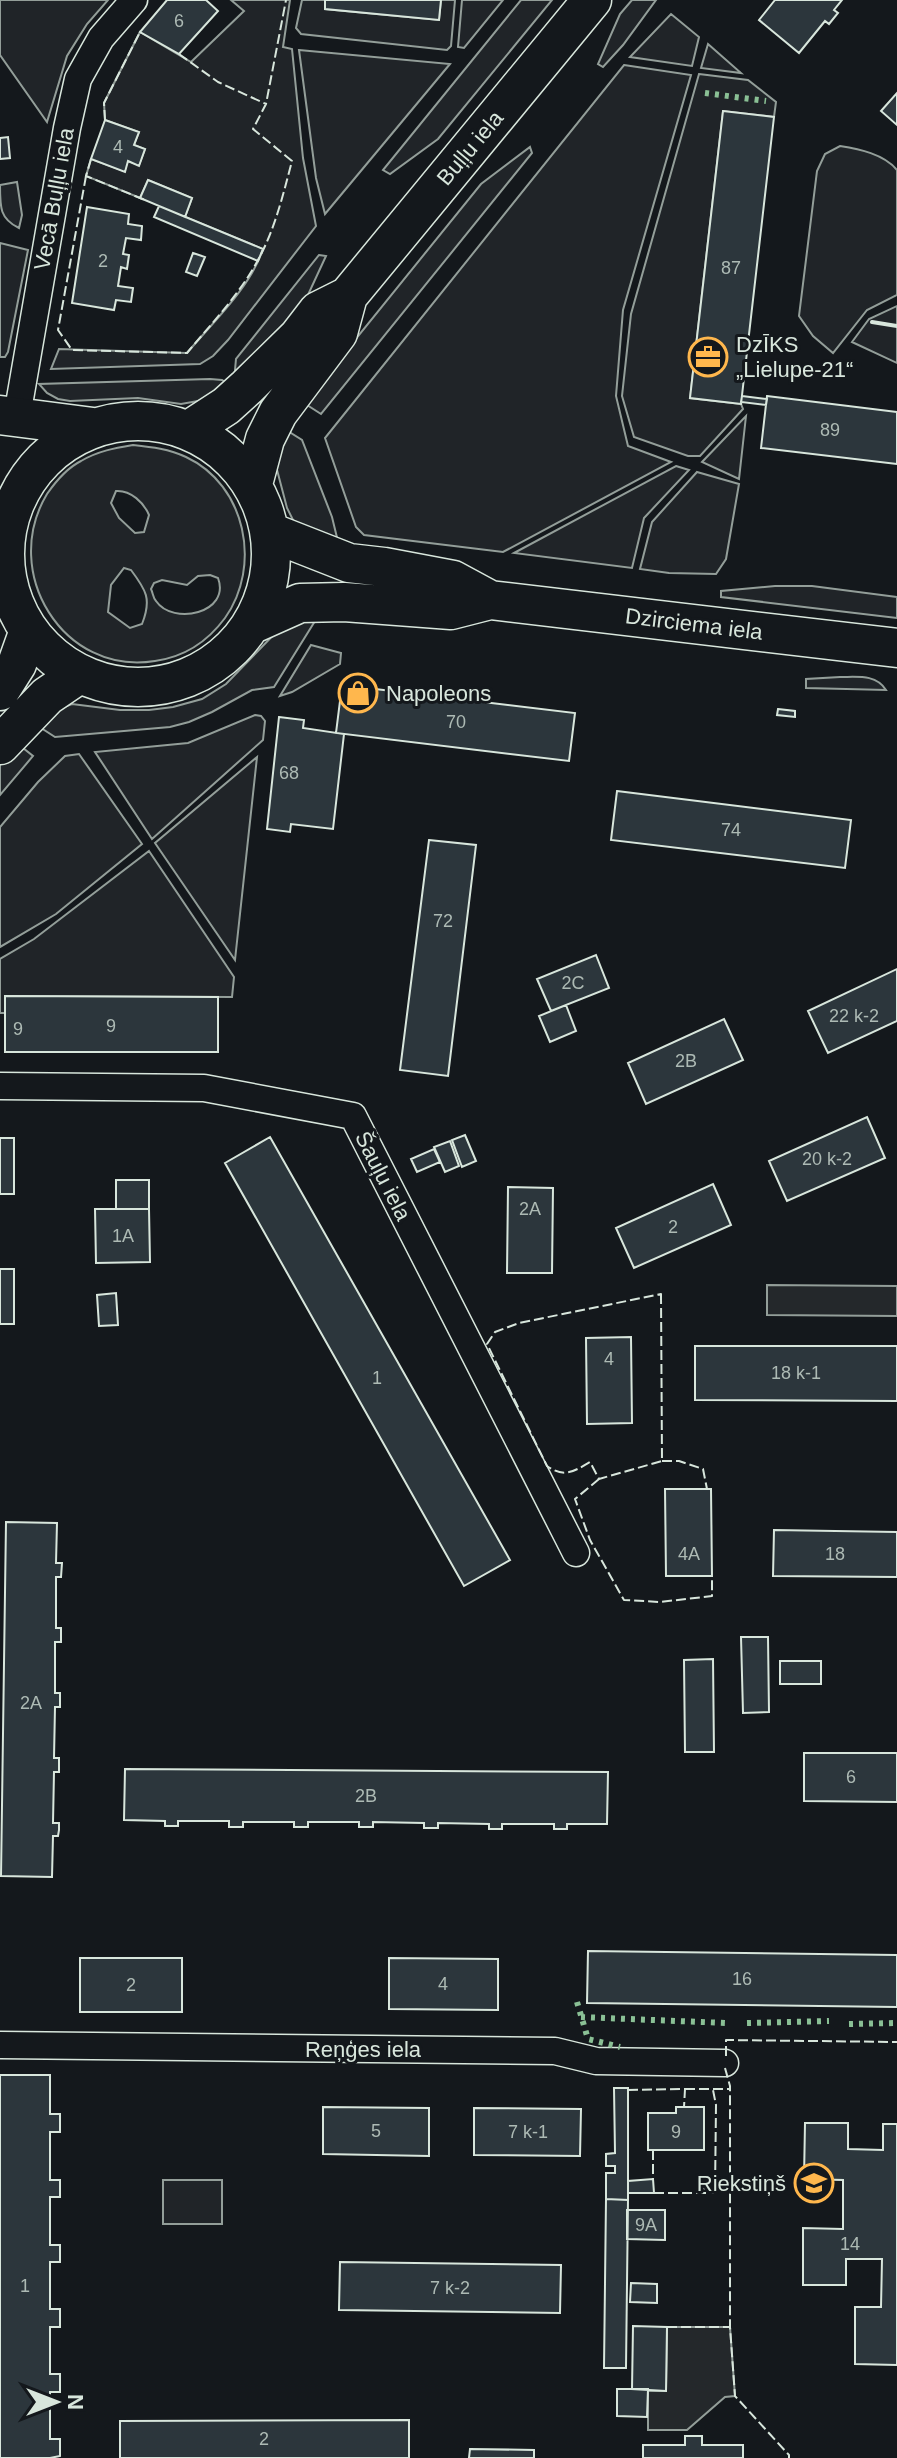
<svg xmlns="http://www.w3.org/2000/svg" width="897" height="2458" font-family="Helvetica,sans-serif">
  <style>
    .green { fill: #202428; stroke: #939e99; stroke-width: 2; fill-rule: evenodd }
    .parking { fill: #24282b; stroke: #939e99; stroke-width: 2 }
    .building { fill: #2c363c; stroke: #d8e6dc; stroke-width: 2 }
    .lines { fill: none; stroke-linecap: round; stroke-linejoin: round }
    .street-casing { stroke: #d8e6dc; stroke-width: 29 }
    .secondary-casing { stroke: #d8e6dc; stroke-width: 41 }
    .street { stroke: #14181c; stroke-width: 26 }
    .secondary { stroke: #14181c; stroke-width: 38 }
    .hedge { stroke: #8ac095; stroke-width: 6; stroke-dasharray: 4 6; stroke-linecap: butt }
    .fence { stroke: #d8e6dc; stroke-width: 2; stroke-dasharray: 10 4; stroke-linecap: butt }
    .wall { stroke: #d8e6dc; stroke-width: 4 }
    .labels { text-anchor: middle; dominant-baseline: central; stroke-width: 6; stroke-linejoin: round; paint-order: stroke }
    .number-label { font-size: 18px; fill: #adbab4 }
    .street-label { font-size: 22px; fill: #d8e6dc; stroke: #14181c }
    .poi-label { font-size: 22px; fill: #d8e6dc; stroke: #14181c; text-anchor: start }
  </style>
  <rect width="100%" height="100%" fill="#14181c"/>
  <path class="green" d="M0,0H108L87,24L67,56L47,122L0,55Z
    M231,0H290L283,47L292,49L303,158L316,226L228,340L213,356L200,364L51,369L59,349L187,353C213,322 250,288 263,249L185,217L192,198L148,180L140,198L86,176L91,159L124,171L128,161L139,165L145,149L134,145L139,132L105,120L104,103L140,32L191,62L244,11Z
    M302,0H325V9L439,20L441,0H455L451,46L447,50L301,34L296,28Z
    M462,0H503L464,48L458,47Z
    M521,0H552L438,139L390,174L383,170Z
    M632,0H656L623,45L603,67L598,64L620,14Z
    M671,14L699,37L692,66L630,57Z
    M708,44L741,73L701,68Z
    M299,50L450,64L325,214L316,178Z
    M624,65L691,75L623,310L616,396L628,446L671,462L503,552L364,535L356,527L325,438Z
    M699,74L748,80L776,102L774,117L723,111L690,398L741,404L743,409L700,456H688L634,437L622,396L631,314Z
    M840,146C859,149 884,154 897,170V295L867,310L833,353L813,336L799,316L817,171L825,154Z
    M530,147L532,153L321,414L304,403L481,184Z
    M17,182L22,215L19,228C0,219 0,208 0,185Z
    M0,243L28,250L8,352L5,357H0Z
    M319,255L326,256L301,310L243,376L235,370L236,359Z
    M897,306V363L852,342L869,319Z
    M210,379L222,380L233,387L215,398L181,404L138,398L70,401L58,399L47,393L39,384Z
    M746,416L739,479L702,462Z
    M283,428L302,440L332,517L340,550L294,522L287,508L276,466Z
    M133,445C152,447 169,449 186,457C246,485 262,566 225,618C208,641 184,657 155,661C63,676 0,572 47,494C56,481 67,468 81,461C98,451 115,448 133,445ZM116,491C131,490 144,503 149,515L144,532L135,533L119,518L111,503ZM124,568L131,570C146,590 152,599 142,624L130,628L108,612L111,585ZM210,575L218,578C231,613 173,626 156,601C153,598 153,593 151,589L154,583L162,580L187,585L198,576Z
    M676,466L689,470L644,518L632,568L514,553Z
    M697,472L739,484L726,559L716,574L669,573L640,569L652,522Z
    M775,586H812L897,597V618L721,597V591Z
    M320,613L274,687L252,690L212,712L189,722L170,727L55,737L35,724L54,711L72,704L120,710H149L173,707L202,699L226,684L285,623Z
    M311,645L341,653L340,664L292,692L280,696Z
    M840,677C858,677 876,674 886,690L806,688V679Z
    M255,715L261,716L265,721L263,740L152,839L95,752L188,743Z
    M18,744L33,756L0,795V765Z
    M79,754L142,844L56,914L0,947V827L38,782L65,756Z
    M257,757L235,960L155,843Z
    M149,851L234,977L232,997L5,996V1013H0V959L34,939Z
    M163,2180H222V2224H163Z"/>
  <path class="parking" d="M767,1285L897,1286V1316L767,1315Z
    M667,2327H730L735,2396L725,2397L687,2430H648V2391H666Z"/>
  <path class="building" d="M167,0H206L218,11L179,54L140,32Z
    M325,0H441L439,20L325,9Z
    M775,0H842L834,10L838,13L829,24L825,21L799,53L759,20Z
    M897,93V125L881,111Z
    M723,111L774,117L741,404L690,398Z
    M105,120L139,132L134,145L145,149L139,166L128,161L125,172L91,159Z
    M8,137L10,158L0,159V138Z
    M148,180L192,198L185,217L140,198Z
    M159,206L263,249L258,261L154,217Z
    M87,207L129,214L128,224L142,226L141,240L126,238L123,254L129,255L127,269L121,267L118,286L133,288L131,302L116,300L114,310L72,303Z
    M193,253L205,257L197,276L186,272Z
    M742,396L767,399L766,405L741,402Z
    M767,396L897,412V464L761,448Z
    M342,685L575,713L569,761L336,733Z
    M778,709L795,711V717L777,715Z
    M279,717L304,720L303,728L344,734L333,829L291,824L290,832L267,829Z
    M617,791L851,820L845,868L611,840Z
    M429,840L476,845L448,1076L400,1070Z
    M596,955L609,988L551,1011L537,979Z
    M897,969V1021L828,1053L808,1011Z
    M5,996L218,997V1052H5Z
    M566,1005L576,1031L550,1042L539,1016Z
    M724,1019L743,1060L646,1104L628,1063Z
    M867,1117L885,1158L787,1201L769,1161Z
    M465,1135L476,1161L462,1167L452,1140Z
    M270,1137L510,1560L464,1586L225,1163Z
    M0,1138H14V1194H0Z
    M450,1141L459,1166L445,1172L434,1147Z
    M434,1149L440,1162L417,1172L411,1159Z
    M116,1180H149V1209H116Z
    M713,1184L731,1225L634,1268L616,1228Z
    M508,1187L553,1188L552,1273H507Z
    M95,1209H149L150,1262L96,1263Z
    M0,1269H14V1324H0Z
    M116,1293L118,1325L99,1326L97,1295Z
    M631,1337L632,1423L587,1424L586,1338Z
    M695,1346H897V1401L695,1400Z
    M665,1489H711L712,1576H666Z
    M6,1522L57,1523L56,1563H62L61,1577H56V1628H61V1642H55V1693H60V1707H55L54,1758H59V1772H54L53,1823H59V1830L58,1836H53L52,1877L1,1876Z
    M774,1530L897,1532V1577L773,1576Z
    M741,1637H768L769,1712L743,1713Z
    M713,1659L714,1752H685L684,1660Z
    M780,1661H821V1684H780Z
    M804,1753H897V1802L804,1801Z
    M125,1769L608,1772L607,1824H567V1829H554V1824H502V1829H489V1824L438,1823V1828H424V1823L373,1822V1827H359V1822H308V1827H294V1822H243V1827H229V1821H178V1826H165V1821L124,1820Z
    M588,1951L897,1955V2007L587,2003Z
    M80,1958H182V2012H80Z
    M389,1958L498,1959V2010L389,2009Z
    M0,2075H50V2114H60V2132H50V2180H60V2197H50V2245H60V2262H50V2309H60V2327H50V2374H60V2392H50V2439H60V2456L50,2458H0Z
    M614,2088H628V2200L606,2199V2173H615V2166H606V2154L615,2153Z
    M323,2107L429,2108V2156L323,2154Z
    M676,2107H704V2150H648V2113H676Z
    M474,2108L581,2109L580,2156L474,2155Z
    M805,2123H848V2149L883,2150V2124H897V2365L855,2364V2307H881L882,2259H846V2285H803V2228L843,2229V2180L804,2179Z
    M700,2176H714V2189L699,2188Z
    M653,2179L654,2193H628V2181Z
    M606,2199L628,2200L626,2368H604Z
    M627,2210H665V2240L627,2239Z
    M340,2262L561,2265L560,2313L339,2310Z
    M631,2283L657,2284V2303L630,2302Z
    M633,2326L667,2327L666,2391L632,2389Z
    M617,2389H648L647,2417L617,2416Z
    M409,2420V2458H120V2421Z
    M685,2436H702V2445H743V2458H643V2445H685Z
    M470,2449L534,2450V2458H469Z"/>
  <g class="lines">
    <g class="street-casing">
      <path id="street" d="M17,416L67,128L78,79L101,38L134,0
        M0,1086L204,1088L353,1116L576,1553
        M0,2045L555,2051L596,2061L725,2063"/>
    </g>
    <g class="secondary-casing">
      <path id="secondary" d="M0,415L93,427
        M5 554a133 133 0 1 1 266 0a133 133 0 1 1-266 0Z
        M189,430L226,406L247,387L298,337L318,311L348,296L592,0
        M253,484L265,439L278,413L338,333L348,296
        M270,532L349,563L384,567L453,580L490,600
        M253,624L300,603L344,602L451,610L490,600L897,648
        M0,691L17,664L28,633
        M0,745L47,696L78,675"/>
    </g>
    <use href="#street" class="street"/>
    <use href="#secondary" class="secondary"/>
    <path class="hedge" d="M705,93L766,101
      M577,2002L588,2039L620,2047
      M581,2017L726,2023
      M747,2023L829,2021
      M849,2024L897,2023"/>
    <path class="fence" d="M179,54L218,82L266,104
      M105,120L104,103L140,32
      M91,159L86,176L145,200
      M86,176L58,330L72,350L187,353C211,324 240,294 258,260C275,229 283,195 292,161L253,129L266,104L286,0
      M661,1294L662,1461L599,1479L590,1462C573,1472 564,1478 547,1466L487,1344L495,1332L519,1323Z
      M662,1461H679L703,1469L707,1489
      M599,1479L575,1499L590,1540L624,1600L660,1602L712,1596V1576
      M726,2056V2040L897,2042
      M725,2068L730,2086V2327L735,2396L789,2455V2458
      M685,2089H730
      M628,2090L685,2089L684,2107
      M653,2150V2179
      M654,2193H715L716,2105L713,2090
      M667,2327H730"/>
    <path class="wall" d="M872,322L897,326"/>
  </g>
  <defs>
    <g id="office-ring" transform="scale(2)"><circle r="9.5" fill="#14181c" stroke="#ffb74d" stroke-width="1.5"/><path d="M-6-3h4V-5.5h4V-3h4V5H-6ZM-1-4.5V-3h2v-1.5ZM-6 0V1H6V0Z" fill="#ffb74d"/></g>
    <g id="shop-ring" transform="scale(2)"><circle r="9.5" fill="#14181c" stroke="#ffb74d" stroke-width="1.5"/><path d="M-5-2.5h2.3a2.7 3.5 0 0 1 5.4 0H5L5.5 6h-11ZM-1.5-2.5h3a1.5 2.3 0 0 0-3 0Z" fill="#ffb74d"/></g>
    <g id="school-ring" transform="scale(2)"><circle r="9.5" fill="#14181c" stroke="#ffb74d" stroke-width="1.5"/><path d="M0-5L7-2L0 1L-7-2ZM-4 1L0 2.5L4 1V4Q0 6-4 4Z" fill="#ffb74d"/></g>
  </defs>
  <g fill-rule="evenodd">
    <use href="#office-ring" x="708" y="357"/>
    <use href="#shop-ring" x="358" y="693"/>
    <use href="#school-ring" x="814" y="2183"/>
  </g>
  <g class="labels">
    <g class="number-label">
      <text x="179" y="21">6</text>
      <text x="118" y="147">4</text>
      <text x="103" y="261">2</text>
      <text x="731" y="268">87</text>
      <text x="830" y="430">89</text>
      <text x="456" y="722">70</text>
      <text x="289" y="773">68</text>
      <text x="731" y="830">74</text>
      <text x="443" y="921">72</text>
      <text x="573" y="983">2C</text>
      <text x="854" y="1016">22 k-2</text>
      <text x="111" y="1026">9</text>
      <text x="18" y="1029">9</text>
      <text x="686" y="1061">2B</text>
      <text x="827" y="1159">20 k-2</text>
      <text x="530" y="1209">2A</text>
      <text x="673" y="1227">2</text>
      <text x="123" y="1236">1A</text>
      <text x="609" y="1359">4</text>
      <text x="796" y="1373">18 k-1</text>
      <text x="377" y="1378">1</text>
      <text x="689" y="1554">4A</text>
      <text x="835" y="1554">18</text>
      <text x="31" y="1703">2A</text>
      <text x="851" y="1777">6</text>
      <text x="366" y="1796">2B</text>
      <text x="742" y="1979">16</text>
      <text x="443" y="1984">4</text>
      <text x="131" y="1985">2</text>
      <text x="376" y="2131">5</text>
      <text x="528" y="2132">7 k-1</text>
      <text x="676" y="2132">9</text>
      <text x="646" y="2225">9A</text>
      <text x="850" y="2244">14</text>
      <text x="25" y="2286">1</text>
      <text x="450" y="2288">7 k-2</text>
      <text x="264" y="2439">2</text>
    </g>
    <g class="street-label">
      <text transform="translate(470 148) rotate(-50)">Buļļu iela</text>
      <text transform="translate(54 199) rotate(-80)">Vecā Buļļu iela</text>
      <text transform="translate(694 624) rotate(7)">Dzirciema iela</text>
      <text transform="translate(383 1176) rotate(63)">Šauļu iela</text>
      <text x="363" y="2049">Reņģes iela</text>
    </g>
    <g class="poi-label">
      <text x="736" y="344">DzĪKS<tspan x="736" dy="25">„Lielupe-21“</tspan></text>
      <text x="386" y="693">Napoleons</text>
      <text x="786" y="2183" text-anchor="end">Riekstiņš</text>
    </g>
  </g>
  <g transform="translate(56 2402) rotate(90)" stroke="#14181c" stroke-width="6" paint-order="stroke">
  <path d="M0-6L14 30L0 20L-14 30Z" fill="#d8e6dc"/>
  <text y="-12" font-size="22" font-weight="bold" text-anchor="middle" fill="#d8e6dc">N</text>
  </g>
</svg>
